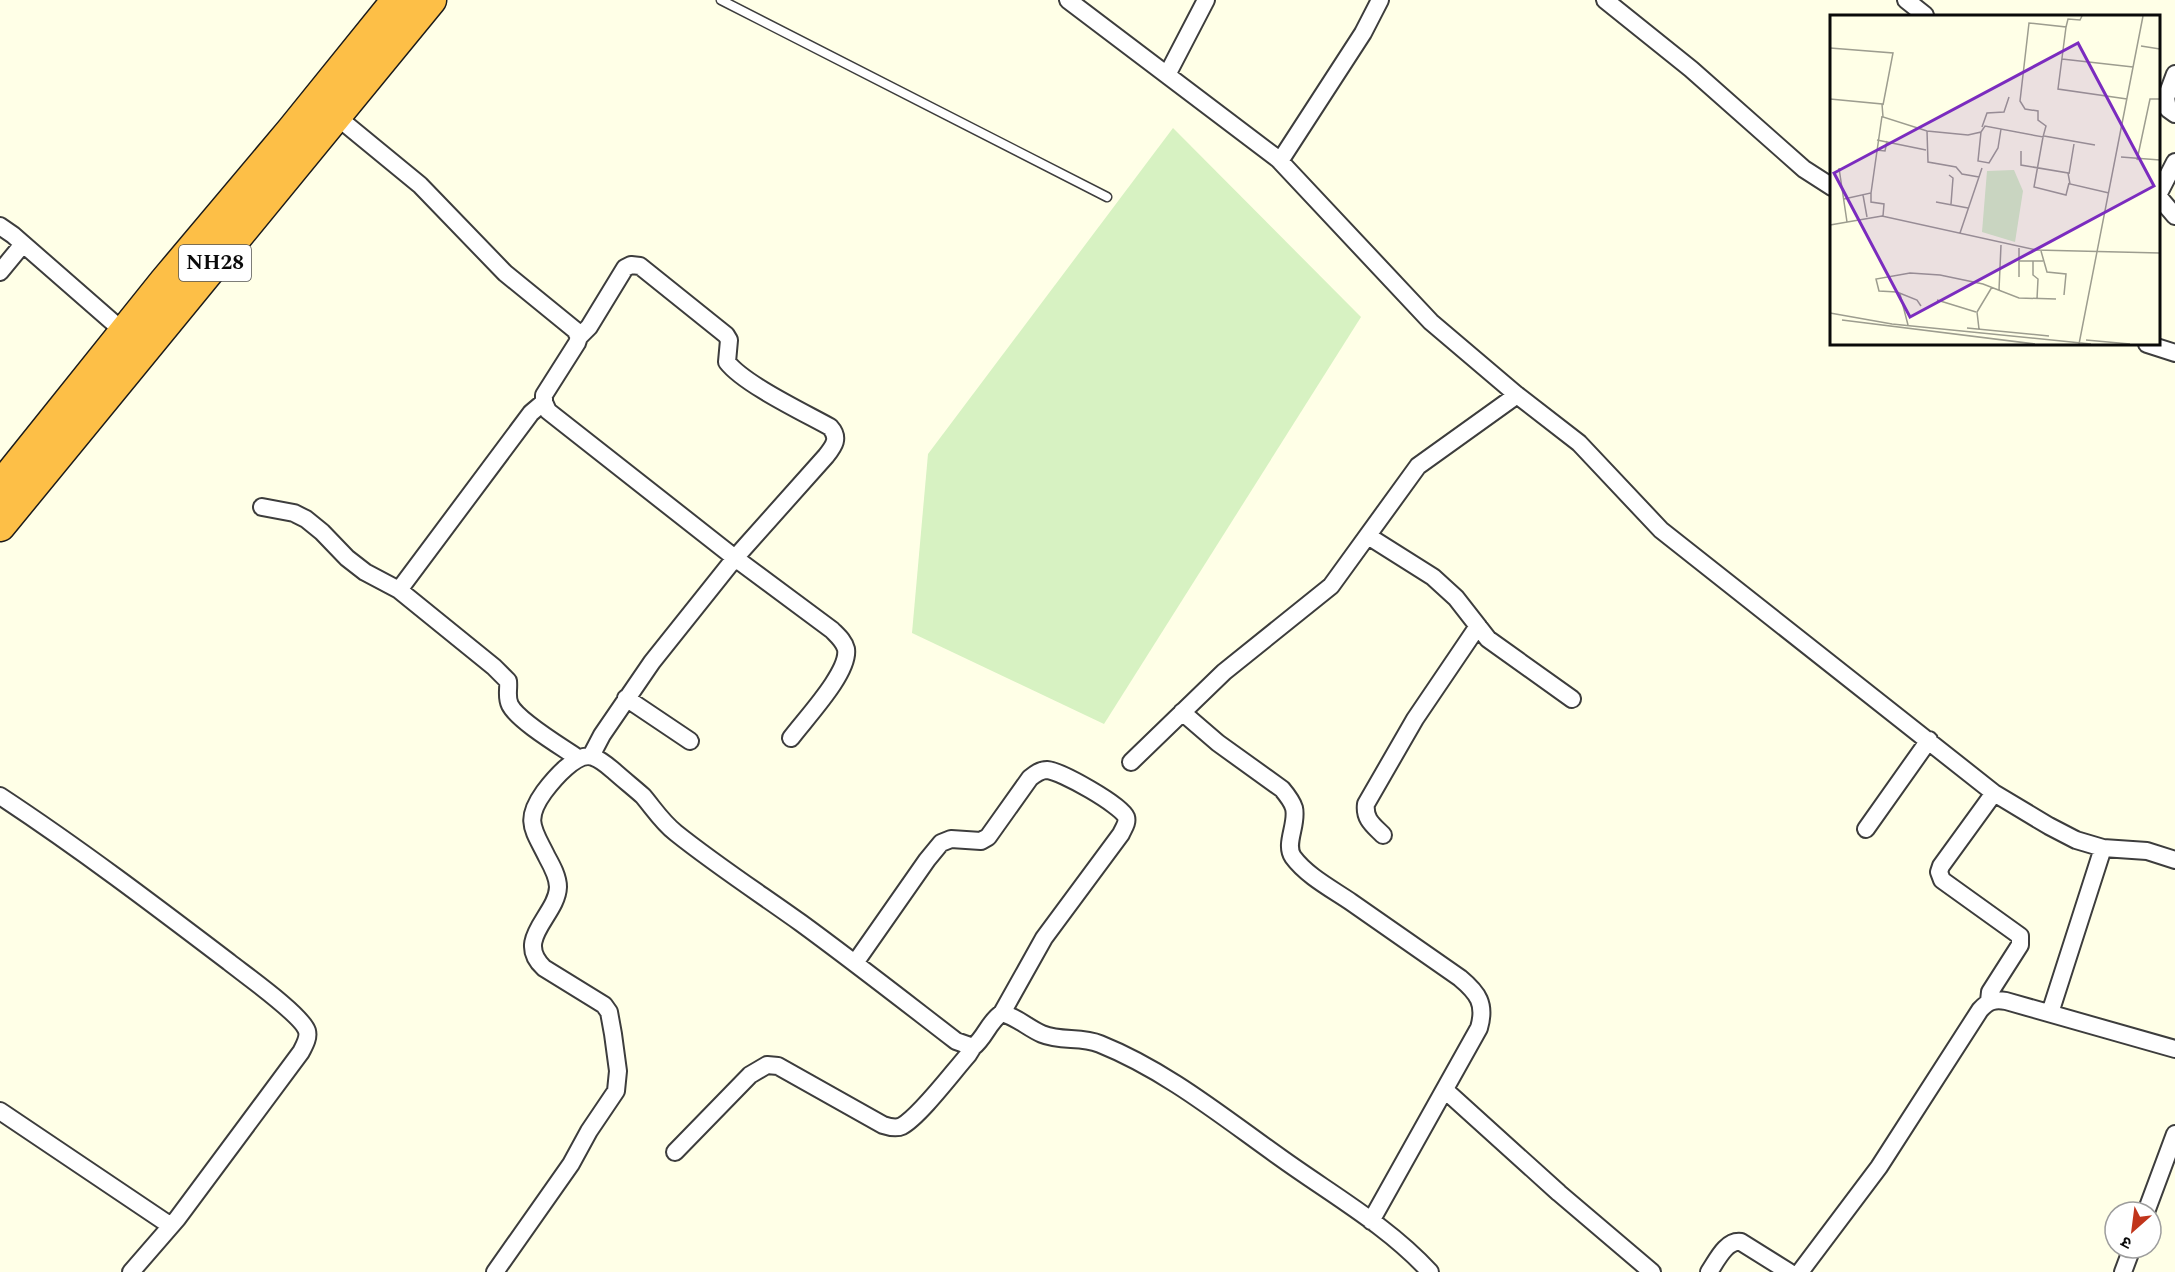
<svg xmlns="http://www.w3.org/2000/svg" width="2175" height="1272" font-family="Spectral,'Noto Sans Devanagari',serif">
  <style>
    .pitch { fill: #d7f2c2 }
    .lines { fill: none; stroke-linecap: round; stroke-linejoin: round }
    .lane-casing { stroke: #3d3d3d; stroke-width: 11 }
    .street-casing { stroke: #3d3d3d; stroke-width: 20 }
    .highway-casing { stroke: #1b1b1b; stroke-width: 33 }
    .lane { stroke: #fff; stroke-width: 8 }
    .street { stroke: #fff; stroke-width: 16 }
    .highway { stroke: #fdbf47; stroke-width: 30 }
    .labels { text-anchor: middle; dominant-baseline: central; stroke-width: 6; stroke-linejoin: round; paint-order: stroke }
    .shield { fill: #fff; stroke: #545454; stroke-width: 1.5 }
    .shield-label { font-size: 21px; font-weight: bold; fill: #0a0a0a }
    .inset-road { fill: none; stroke: #9d9d8f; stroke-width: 1.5 }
    .view { fill: #7b2cbf; fill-opacity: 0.15; stroke: #7b2cbf; stroke-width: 3 }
    .inset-edge { fill: none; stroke: #0a0a0a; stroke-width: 3 }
  </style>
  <rect width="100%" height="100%" fill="#ffffe7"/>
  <path class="pitch" d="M1173,128L1361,317L1104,724L912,633L928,454Z"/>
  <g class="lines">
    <g class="lane-casing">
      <path id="lane" d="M721,0L1107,197"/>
    </g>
    <g class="street-casing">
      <path id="street" d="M1068,0L1278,159L1431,322L1517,395L1579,443L1661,530L1994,793L2049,826L2076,840L2103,848L2147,851L2175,860
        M1605,0L1691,69L1804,169L1832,187
        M1906,0L1925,15
        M2175,74L2166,98L2168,109L2175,114
        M1167,75L1206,0
        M336,116L420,185L505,273L575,330L579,337L577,343L544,395V402L548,411L735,558L832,630C838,636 844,641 846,649C850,672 805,719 791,738
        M1280,161L1363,33L1380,0
        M2158,195L2175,162
        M2158,196L2175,216
        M0,226L13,235L124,332
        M0,272L23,244
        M579,337L589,327L625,268L631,265L640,266L726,335L729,340L727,362C744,384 803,412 830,427C840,438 834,446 826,456L735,558L652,662L602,735L591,756
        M2147,344L2175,353
        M262,507L294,513L306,519L322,532L347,558L365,572L399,590L494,667L508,681C509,689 506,697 510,705C518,721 562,747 578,758
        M1368,536L1433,577L1456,598L1488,639L1572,699
        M399,590L531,413L544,402
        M626,698L690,741
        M1182,712L1218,743L1282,789C1287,795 1292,801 1294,808C1298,824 1284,844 1293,857C1307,876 1332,889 1351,902C1387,927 1424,953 1460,978C1478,993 1486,1004 1479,1028L1371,1221
        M1131,762L1224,672L1331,586L1418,466L1517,395
        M0,796C79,848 154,905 229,962C244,974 302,1015 307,1031C309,1038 304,1046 301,1052L177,1219L131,1272
        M1866,829L1929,740
        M1383,835C1373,825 1364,819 1366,804L1415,719L1478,626
        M855,963L927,860L941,843L951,839L981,841L988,837L1030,778C1035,774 1040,770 1047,770C1061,771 1121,805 1126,817C1128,823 1123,829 1121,834L1044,938L1002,1013
        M1989,1001L1990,992L2020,945V936L1942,880L1939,872L1941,866L1994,793
        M2050,1013L2103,848
        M1445,1090L1559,1193L1652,1272
        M0,1111L171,1226
        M675,1152L750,1075L767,1065L778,1066L883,1125C889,1127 896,1129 902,1126C920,1116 953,1072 968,1055L973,1047
        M2146,1212L2175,1134
        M495,1272L571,1164L589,1131L616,1091L618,1071L613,1034L609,1012L604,1005L544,968C513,939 557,916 558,887C558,877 552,866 547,857C534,830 523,821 544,792C553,780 577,751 593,757C602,760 609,767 615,772C624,780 634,788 643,796C654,809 662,822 676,833C716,865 759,893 801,923C853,961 904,1001 956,1041L973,1047C985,1038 989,1021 1002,1013C1017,1017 1028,1028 1042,1034C1061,1042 1081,1036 1100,1044C1167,1071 1223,1117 1281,1158C1331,1194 1388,1226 1430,1272
        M1709,1272C1717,1260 1726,1240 1741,1242L1789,1272
        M1800,1272L1879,1167L1980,1010C1988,1001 1994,999 2006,1001L2175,1049
        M2123,1272L2132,1248"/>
    </g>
    <g class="highway-casing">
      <path id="highway" d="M0,487L165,281L292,130L397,0
        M0,526L431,0"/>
    </g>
    <use href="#lane" class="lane"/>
    <use href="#street" class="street"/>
    <use href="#highway" class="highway"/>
  </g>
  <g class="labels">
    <rect class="shield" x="179" y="245" width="72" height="36" rx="4.5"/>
    <g class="shield-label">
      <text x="215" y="263">NH28</text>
    </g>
  </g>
  <g transform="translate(1830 15)">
    <rect width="330" height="330" fill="#ffffe7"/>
    <path d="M184,155L193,176L185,227L152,217L157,156Z" fill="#d7f2c2"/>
    <path class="inset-road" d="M236,12L238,4L250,5L252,1M311,31L330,34M0,33L63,38L53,90M232,44L303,52M0,84L52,89L53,102L97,116L138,120L151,117L155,111L213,122L216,111L208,105V96L195,94L190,86L199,8L236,12L228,74L297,84M152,112L157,98L174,97L179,82M97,116L98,147L126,152L132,159L149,162M151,117L148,146L159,148L168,133L171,114M214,121L265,130M213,122L204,172L236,180L239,168M47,125L96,135M46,135L55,136L57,126M191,136V150L238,158L240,169L279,178M291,142L330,145M307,145L320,84H330M9,153L17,207M239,159L244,129M119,160L123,163L121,189M41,178V187L54,189L53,201M33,180L37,202M14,184L41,178L52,101M106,187L138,193M0,210L52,201L206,235L330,238M130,218L152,153M189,233V262M211,236L217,257L236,259L234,280M189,246H213M203,246V260L208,264L207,284M169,275L171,230M70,279L78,310M107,285L146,297M91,291L87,285L67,277L49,276L46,264L80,258L110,260L153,269L189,283L226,284M0,298L62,309L261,329M12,305L205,329M137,313L219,321M149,314L147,297L162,272M256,325L300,329M249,329L313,1"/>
    <path class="view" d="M248,28L324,171L80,302L4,158Z"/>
    <rect width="330" height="330" class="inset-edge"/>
  </g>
  <g transform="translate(2133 1230) rotate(208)"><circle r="28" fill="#ffffff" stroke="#9d9d9d" stroke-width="1.5"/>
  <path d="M0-4.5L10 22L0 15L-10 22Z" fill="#c1351b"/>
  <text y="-9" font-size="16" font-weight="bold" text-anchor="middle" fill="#0a0a0a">उ</text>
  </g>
</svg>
